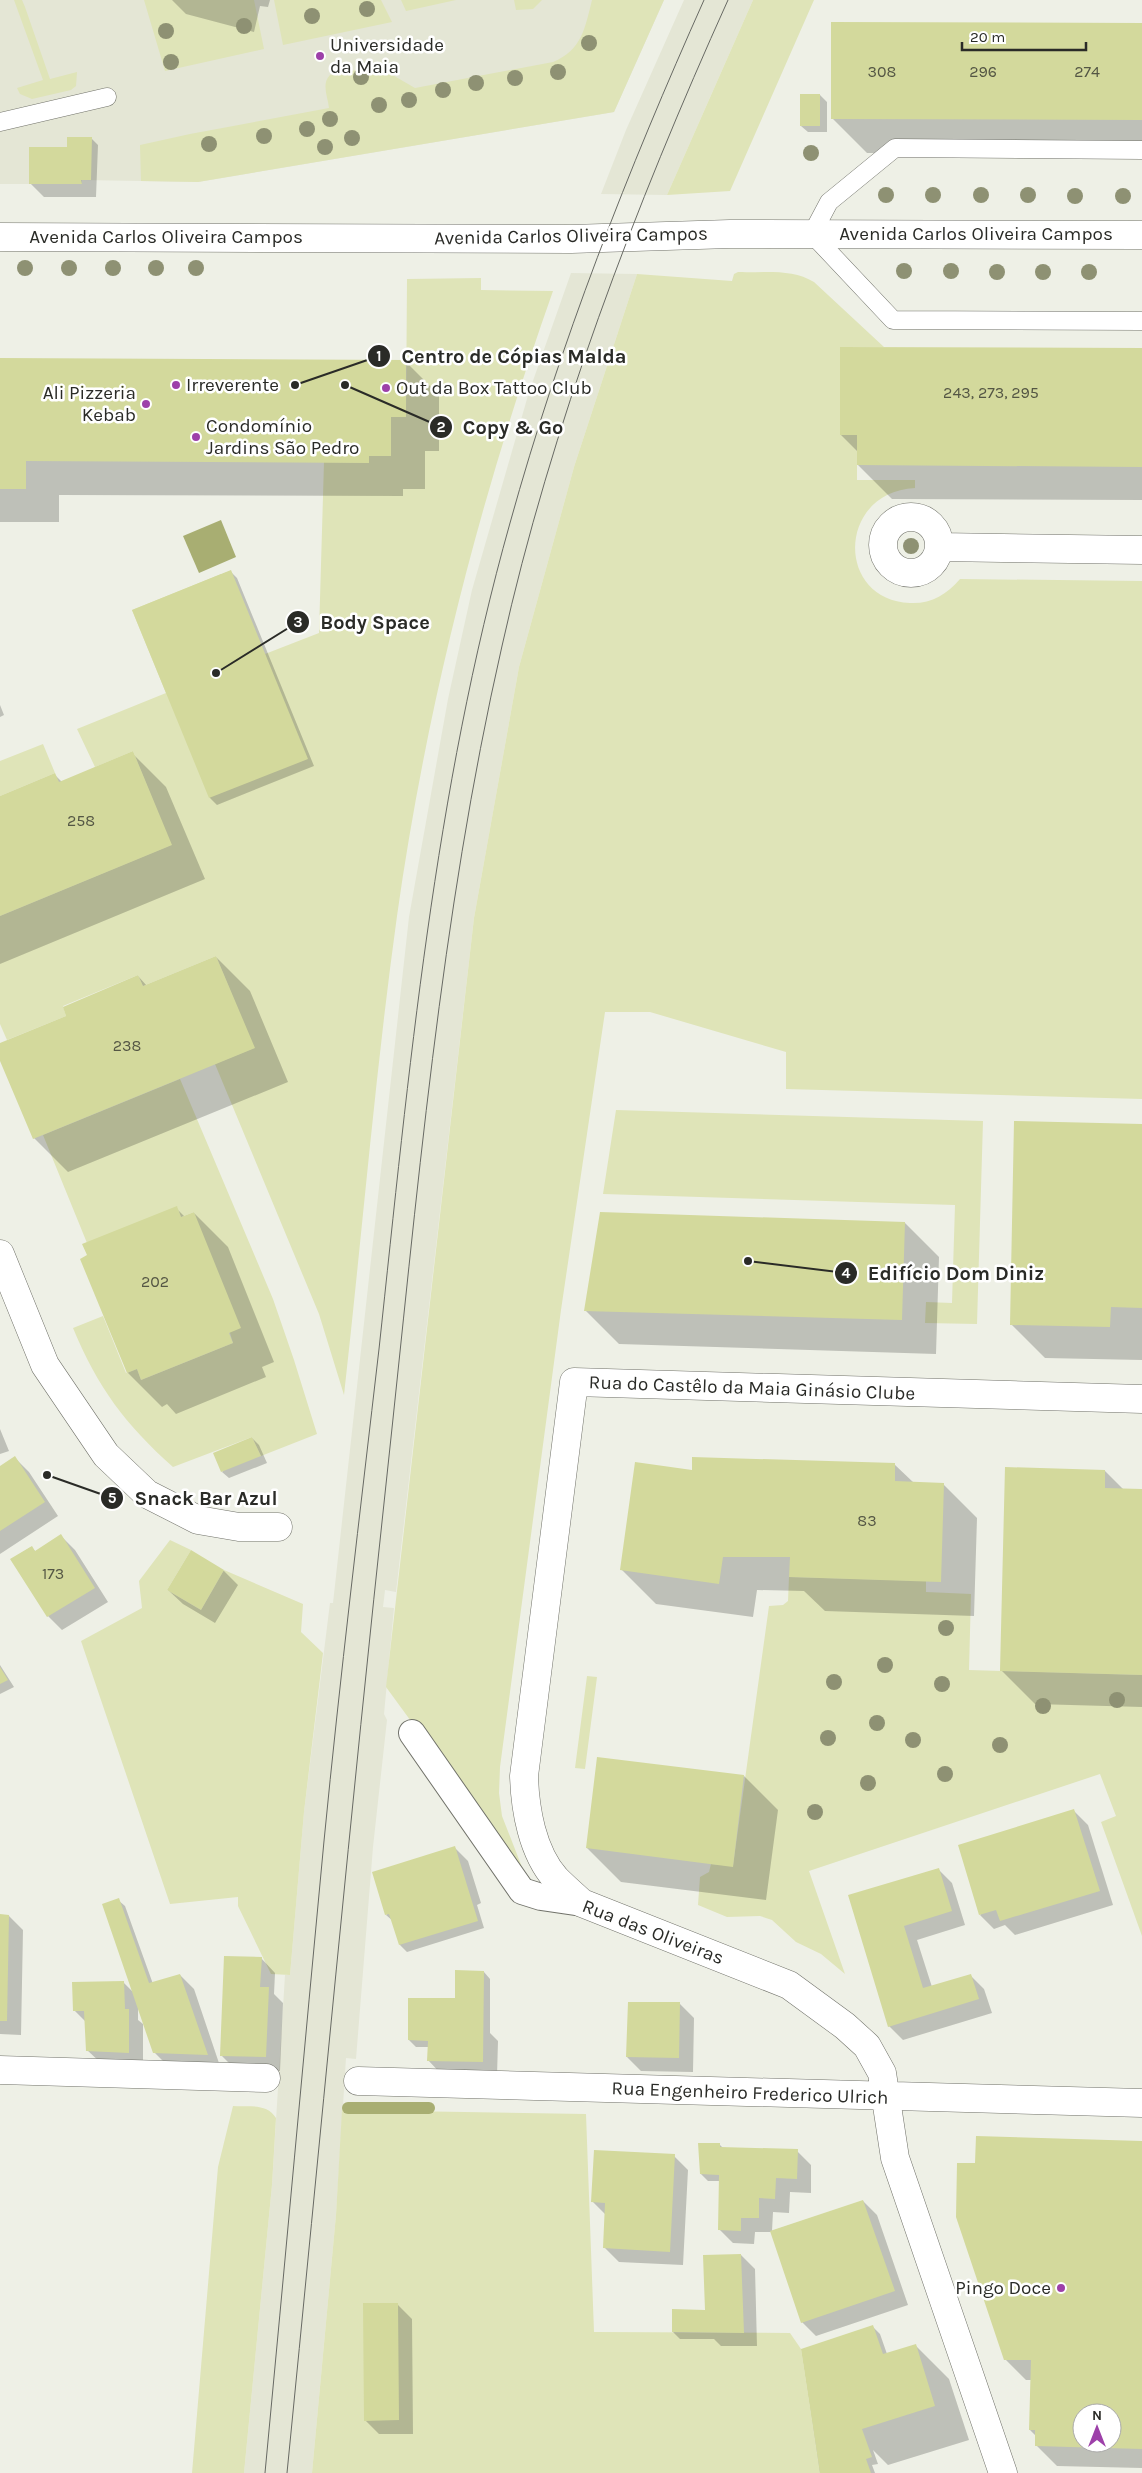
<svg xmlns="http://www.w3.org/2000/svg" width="1142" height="2473" font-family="Karla,sans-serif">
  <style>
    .built { fill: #e4e6d5 }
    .green { fill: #dfe4b8 }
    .water { fill: #a8ae72 }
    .shadow { fill: #0003; fill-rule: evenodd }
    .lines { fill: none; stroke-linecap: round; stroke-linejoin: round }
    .stream { stroke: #a8ae72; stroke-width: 12 }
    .building { fill: #d3d99c; fill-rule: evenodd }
    .service-casing { stroke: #71726a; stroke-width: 19 }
    .pedestrian-casing { stroke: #71726a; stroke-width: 28 }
    .minor-casing { stroke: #71726a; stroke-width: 29 }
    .secondary-casing { stroke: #71726a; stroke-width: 29 }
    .service { stroke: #fff; stroke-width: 18 }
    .pedestrian { stroke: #fff; stroke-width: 26 }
    .minor { stroke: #fff; stroke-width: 28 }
    .secondary { stroke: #fff; stroke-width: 28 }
    .tram { stroke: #676963; stroke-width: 1 }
    .tree { fill: #8e9173 }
    .poi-dot { fill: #9d40a9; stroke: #fff; stroke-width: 2 }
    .labels { text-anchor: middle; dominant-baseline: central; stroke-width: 5; stroke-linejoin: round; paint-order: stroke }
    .number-label { font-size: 16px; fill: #545644 }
    .poi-label { font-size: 19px; fill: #2a2b27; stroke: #fff; text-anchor: start }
    .street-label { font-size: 19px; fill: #2a2b27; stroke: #fff }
    .leader { fill: none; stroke: #2a2b27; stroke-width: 2 }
    .callout-dot { fill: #2a2b27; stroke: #fff; stroke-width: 2 }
    .mark-label { font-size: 15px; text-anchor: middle; font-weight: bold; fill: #fff }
    .callout-label { font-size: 20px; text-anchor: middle; font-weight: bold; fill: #2a2b27; stroke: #fff; stroke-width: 5; stroke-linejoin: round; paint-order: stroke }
  </style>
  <rect width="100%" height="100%" fill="#eef0e6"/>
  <path class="built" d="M0,0H664L614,112L198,182L82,180V184H0Z
    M684,0H753L667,195L601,194L626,130Z
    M571,273L637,274L574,467L519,667L474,918L396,1592L385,1590L384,1599L383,1607L394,1608L384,1714L387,1720L373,1847L356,2059L346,2058L336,2215L312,2473H244L272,2185L285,1975H290L304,1812L330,1603H333L409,917L448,699L472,590L529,392Z"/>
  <path class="green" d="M14,0H22L25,7L50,79L77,72L76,86L71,90L32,99L20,94L17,88L43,80Z
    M144,0H254L264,49L165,71Z
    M274,0H381L392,22L283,45Z
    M401,0H456L406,11Z
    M514,0H542L533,9L516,10Z
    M592,0H664L614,112L198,182L141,181L140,145L190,134L329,108C328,97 321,84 330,75L377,66L415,88L553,62C582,50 585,28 592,0Z
    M753,0H814L730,191L667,195Z
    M738,272C763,273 792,268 814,282L884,347H840V435H857V480H915V488C837,492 835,600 910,603C931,604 946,595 960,579L1142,581V1099L786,1089V1052L650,1012H605L561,1310L500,1767L499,1793L502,1816L527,1880L386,1687L474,918L519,667L574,467L637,274L732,281L734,274Z
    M481,278V290L553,291C481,494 427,703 397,916C375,1075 362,1235 344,1395L319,1314L215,1064L254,1048L216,956L143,986L138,975L63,1006L66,1016L7,1040L0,1024V916L171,845L133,751L95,767L77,729L166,693L132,610L221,574L297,762L265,654L319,633L324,462L369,463V456H391V417H406L407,279Z
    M43,744L55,773L0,796V761Z
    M180,1079L273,1299L294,1360L317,1434L261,1456L252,1437L173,1467C125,1424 98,1388 73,1328L103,1316L126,1373L137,1369L141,1380L233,1343L194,1212L181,1217L177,1207L87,1243L43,1135Z
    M616,1110L983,1121L977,1324L925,1323L926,1302L952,1303L955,1205L603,1194Z
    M170,1540L191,1550L167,1590L201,1610L224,1570L303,1604L301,1632L323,1653L304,1812L290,1975L271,1974L238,1906V1897L170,1904L81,1641L142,1608L139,1581Z
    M789,1577L926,1581V1592L971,1594L969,1670L1142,1675V1936L1101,1822L1116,1816L1100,1774L809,1871L845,1974L821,1954L796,1942L772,1920L760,1916L727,1917L698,1905L700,1877L709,1872L711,1864L733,1866L769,1606L783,1605L788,1601Z
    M587,1676L597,1677L585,1769L575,1768Z
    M233,2106C249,2107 267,2103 276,2118L272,2185L244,2473H192L218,2167Z
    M342,2110L586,2114L594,2332L790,2333L801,2349L820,2473H312L336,2215Z"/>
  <path class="water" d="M221,520L236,557L199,573L183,536Z"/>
  <path class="shadow" d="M172,0H270L268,7L260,6L254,32L186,14Z
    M1142,24V153H867L833,119Z
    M820,95L827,102V132H808L801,126Z
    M91,138L98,145L96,197H44L30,183L70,148Z
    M1142,349V500L892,499L858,465V452L841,435Z
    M0,359L405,361L439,395V451H425V489H403V496L59,495V522H0Z
    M230,571L237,578L314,766L217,805L210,798L134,610Z
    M0,705L4,715L0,717Z
    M132,753L166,787L205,879L0,964V797L55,775L62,782Z
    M216,957L250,991L288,1082L68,1172L34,1138L0,1057V1045L68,1016L138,976L147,986Z
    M1142,1125V1360L1045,1358L1011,1324Z
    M176,1208L185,1217L194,1213L228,1247L274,1362L262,1367L266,1377L176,1414L167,1404L162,1407L128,1373Z
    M905,1223L939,1257L936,1354L619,1344L585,1310Z
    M0,1429L9,1451L0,1454Z
    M252,1438L259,1445L267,1463L229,1478L222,1472Z
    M15,1458L29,1472L58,1516L0,1554V1468Z
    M894,1464L914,1483L943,1484L977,1518L974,1616L825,1611L804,1591L757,1590L753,1617L656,1604L622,1570L694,1471Z
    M1105,1471L1124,1490H1142V1707L1035,1704L1001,1670Z
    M61,1536L75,1550L108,1602L62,1630L48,1616L12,1559L31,1547L36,1552Z
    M191,1552L224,1571L238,1585L215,1623L183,1604L168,1590Z
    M0,1665L14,1687L0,1694Z
    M744,1776L778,1810L766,1900L621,1882L587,1848Z
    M1074,1811L1088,1825L1113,1905L1015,1935L1005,1925L994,1929L980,1915Z
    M454,1847L468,1861L481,1903L477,1905L484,1928L407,1952L400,1945L393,1921L386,1915Z
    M938,1869L952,1883L965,1925L917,1940L932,1987L970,1975L984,1989L992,2013L903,2040L889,2026L849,1896Z
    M118,1900L125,1906L153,1984L180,1975L194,1989L221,2069L169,2067L155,2053L138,2005V2020L143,2024V2066L102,2064L87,2050L86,2022L74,2010L123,1982L135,1994Z
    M0,1916H9L23,1930L21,2035L0,2034Z
    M261,1958L275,1973L274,1994L283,2003L280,2071L236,2070L222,2056Z
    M484,1972L490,1979V2033L498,2041L497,2076L442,2075L428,2060L429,2047H416L409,2040Z
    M680,2004L694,2018L693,2072L641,2071L627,2057Z
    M1142,2142V2468L1057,2466L1036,2445V2436L1030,2430L1031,2380H1026L1005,2359L977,2165ZM1082,2413H1112V2443H1082Z
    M720,2145L724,2149L797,2151L811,2165V2193L790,2192L789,2213L773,2212L772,2231L863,2201L877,2215L908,2305L816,2336L802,2322L772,2232H755L754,2244L733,2243L719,2229L720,2181H708L701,2174Z
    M674,2156L688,2170L683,2265L619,2262L605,2248L606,2215L593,2202Z
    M741,2255L755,2269L757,2346H721L714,2339H680L673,2332L706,2311Z
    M398,2305L412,2319L413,2434H379L365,2420Z
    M873,2327L880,2334L887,2354L915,2345L949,2379L969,2440L888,2465L873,2450L878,2464L872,2465L875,2473H820L802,2350Z"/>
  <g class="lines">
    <path class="stream" d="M348,2108H429"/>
  </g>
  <path class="building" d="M831,22L1142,23V120L831,119Z
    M800,94H820V126H800Z
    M67,137H92L91,180H81L82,184H29V147H67Z
    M840,347L1142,348V467L857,465V435H840Z
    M0,358L406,360V417H391V456H369V463L26,461V489H0Z
    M231,570L308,759L209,798L132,610Z
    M133,751L172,845L0,916V796L55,773L59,782Z
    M216,956L255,1048L33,1139L0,1061V1043L66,1016L63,1007L138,975L143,986Z
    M1014,1121L1142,1124V1308L1111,1307L1110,1327L1010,1325Z
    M177,1206L181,1217L194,1212L241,1328L229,1333L233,1343L141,1380L137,1369L127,1373L80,1259L87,1255L82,1244Z
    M600,1212L905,1222L902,1320L584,1311Z
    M252,1437L261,1456L221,1472L213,1453Z
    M15,1456L45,1502L0,1531V1466Z
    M692,1457L895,1463V1481L944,1483L941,1582L789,1577L790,1557H723L719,1584L620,1570L635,1462L692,1470Z
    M1005,1467L1105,1470V1488L1142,1489V1675L1000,1671Z
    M61,1534L95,1588L47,1617L10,1559L32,1546L35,1551Z
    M191,1550L224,1570L201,1610L167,1590Z
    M0,1667L8,1680L0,1684Z
    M597,1757L744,1775L733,1867L586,1848Z
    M1074,1809L1100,1891L1000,1921L996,1910L979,1915L958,1845Z
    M455,1846L478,1921L399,1945L389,1914L385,1915L372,1872Z
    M939,1868L952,1911L904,1926L923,1988L971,1974L979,1999L888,2027L848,1895Z
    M119,1898L149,1983L180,1974L208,2055L153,2053L102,1904Z
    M0,1914L9,1915L7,2021H0Z
    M224,1956L262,1957L260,1987H269L266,2057L220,2056Z
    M455,1970L484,1971L483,2062L427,2061L428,2041L408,2040V1998H455Z
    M124,1981L125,2009H129V2053L86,2051L84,2011H73L72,1982Z
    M628,2002H680L679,2058L626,2057Z
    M976,2136L1142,2141V2449L1035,2446V2430H1029L1031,2360H1004L956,2217L957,2163H975ZM1082,2413H1112V2443H1082Z
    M698,2143H720V2147L798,2149L797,2179L776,2178L775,2199L759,2198V2218H741V2231L718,2230L719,2175L700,2174Z
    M594,2150L675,2154L670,2252L603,2248L605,2203L591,2202Z
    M863,2200L895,2291L801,2323L770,2231Z
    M741,2254L744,2333L672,2332V2309L705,2310L703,2255Z
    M363,2303H398L399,2420L364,2421Z
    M873,2325L883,2354L916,2344L935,2406L862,2429L872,2457L866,2459L871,2473H820L801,2349Z"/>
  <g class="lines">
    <g class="service-casing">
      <path id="service" d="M0,122L107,97
        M1142,150L895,148L829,202L812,234L893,320L1142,321"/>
    </g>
    <g class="pedestrian-casing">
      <path id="pedestrian" d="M412,1733L522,1891L541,1897L582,1903"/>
    </g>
    <g class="minor-casing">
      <path id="minor" d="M883 545a28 28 0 1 1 56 0a28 28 0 1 1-56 0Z
        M940,547L1142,550
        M0,1254L45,1365L106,1455L147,1494L198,1520L239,1527H278
        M0,2070L266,2078
        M358,2081L1142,2103
        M1003,2473L895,2158L882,2073L867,2046L845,2026L789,1985L582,1903C573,1895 564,1887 556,1879C532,1852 525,1809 524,1776L574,1382L1142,1399"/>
    </g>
    <g class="secondary-casing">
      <path id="secondary" d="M0,237L571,239L730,234L1142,235"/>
    </g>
    <use href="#service" class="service"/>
    <use href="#pedestrian" class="pedestrian"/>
    <use href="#minor" class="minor"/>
    <use href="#secondary" class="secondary"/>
    <path class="tram" d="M265,2473C285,2262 304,2052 324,1841C340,1677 360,1513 379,1349C409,1071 434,793 510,523C560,343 628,170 704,0
      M287,2473C320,2140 351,1808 387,1475C417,1198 440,918 502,646C551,426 635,206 728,0"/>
  </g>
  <g class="tree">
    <circle cx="367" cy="9" r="8"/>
    <circle cx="312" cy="16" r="8"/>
    <circle cx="244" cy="26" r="8"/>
    <circle cx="166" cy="31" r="8"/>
    <circle cx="589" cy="43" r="8"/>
    <circle cx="171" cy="62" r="8"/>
    <circle cx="558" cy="72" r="8"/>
    <circle cx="361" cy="77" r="8"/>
    <circle cx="515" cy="78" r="8"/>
    <circle cx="476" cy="83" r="8"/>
    <circle cx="443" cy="90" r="8"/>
    <circle cx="409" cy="100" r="8"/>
    <circle cx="379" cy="105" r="8"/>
    <circle cx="330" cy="119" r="8"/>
    <circle cx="307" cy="129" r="8"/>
    <circle cx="264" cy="136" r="8"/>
    <circle cx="352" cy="138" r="8"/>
    <circle cx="209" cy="144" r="8"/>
    <circle cx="325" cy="147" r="8"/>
    <circle cx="811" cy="153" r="8"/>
    <circle cx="886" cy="195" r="8"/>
    <circle cx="933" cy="195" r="8"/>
    <circle cx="981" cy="195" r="8"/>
    <circle cx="1028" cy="195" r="8"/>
    <circle cx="1075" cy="196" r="8"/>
    <circle cx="1123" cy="196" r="8"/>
    <circle cx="25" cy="268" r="8"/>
    <circle cx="69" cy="268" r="8"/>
    <circle cx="113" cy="268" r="8"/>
    <circle cx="156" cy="268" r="8"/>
    <circle cx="196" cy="268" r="8"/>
    <circle cx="904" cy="271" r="8"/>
    <circle cx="951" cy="271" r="8"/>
    <circle cx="997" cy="272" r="8"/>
    <circle cx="1043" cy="272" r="8"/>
    <circle cx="1089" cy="272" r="8"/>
    <circle cx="911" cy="546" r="8"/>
    <circle cx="946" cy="1628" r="8"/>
    <circle cx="885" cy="1665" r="8"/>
    <circle cx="834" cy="1682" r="8"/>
    <circle cx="942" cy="1684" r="8"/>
    <circle cx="1117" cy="1700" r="8"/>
    <circle cx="1043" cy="1706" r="8"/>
    <circle cx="877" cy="1723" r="8"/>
    <circle cx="828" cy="1738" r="8"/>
    <circle cx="913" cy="1740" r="8"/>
    <circle cx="1000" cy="1745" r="8"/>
    <circle cx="945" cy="1774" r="8"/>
    <circle cx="868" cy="1783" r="8"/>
    <circle cx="815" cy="1812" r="8"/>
  </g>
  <g class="poi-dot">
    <circle cx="320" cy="56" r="5"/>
    <circle cx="176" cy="385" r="5"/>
    <circle cx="386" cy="388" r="5"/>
    <circle cx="146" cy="404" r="5"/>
    <circle cx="196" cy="437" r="5"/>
    <circle cx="1061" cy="2288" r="5"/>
  </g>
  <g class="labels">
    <g class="number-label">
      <text x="882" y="71">308</text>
      <text x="983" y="71">296</text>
      <text x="1087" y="71">274</text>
      <text x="991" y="392">243, 273, 295</text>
      <text x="81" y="820">258</text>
      <text x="127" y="1045">238</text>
      <text x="155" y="1281">202</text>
      <text x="867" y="1520">83</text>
      <text x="53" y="1573">173</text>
    </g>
    <g class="poi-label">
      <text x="330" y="45">Universidade<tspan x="330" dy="22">da Maia</tspan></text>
      <text x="186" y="385">Irreverente</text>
      <text x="396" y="388">Out da Box Tattoo Club</text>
      <text x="136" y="393" text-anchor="end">Ali Pizzeria<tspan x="136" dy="22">Kebab</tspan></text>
      <text x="206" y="426">Condomínio<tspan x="206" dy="22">Jardins São Pedro</tspan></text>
      <text x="1051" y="2288" text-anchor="end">Pingo Doce</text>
    </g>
    <g class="street-label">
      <text x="976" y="234">Avenida Carlos Oliveira Campos</text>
      <text transform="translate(571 236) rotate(-1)">Avenida Carlos Oliveira Campos</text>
      <text x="166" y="237">Avenida Carlos Oliveira Campos</text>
      <text transform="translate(752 1388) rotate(2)">Rua do Castêlo da Maia Ginásio Clube</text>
      <text transform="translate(653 1932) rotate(21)">Rua das Oliveiras</text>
      <text transform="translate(750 2093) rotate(2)">Rua Engenheiro Frederico Ulrich</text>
    </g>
  </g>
  <path class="leader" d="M295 385L379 356M345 385L441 427M216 673L298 622M748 1261L846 1273M47 1475L112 1498"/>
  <g class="callout-dot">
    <circle cx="295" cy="385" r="5"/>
    <circle cx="345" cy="385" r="5"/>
    <circle cx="216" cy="673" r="5"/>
    <circle cx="748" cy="1261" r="5"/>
    <circle cx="47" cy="1475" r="5"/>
    <circle cx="379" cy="356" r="12"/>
    <circle cx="441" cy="427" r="12"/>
    <circle cx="298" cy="622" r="12"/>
    <circle cx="846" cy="1273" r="12"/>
    <circle cx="112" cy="1498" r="12"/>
  </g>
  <g class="mark-label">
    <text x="379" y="361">1</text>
    <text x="441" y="432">2</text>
    <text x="298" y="627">3</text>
    <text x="846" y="1278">4</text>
    <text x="112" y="1503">5</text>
  </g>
  <g class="callout-label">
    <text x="514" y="363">Centro de Cópias Malda</text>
    <text x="513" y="434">Copy &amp; Go</text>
    <text x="375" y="629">Body Space</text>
    <text x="956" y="1280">Edifício Dom Diniz</text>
    <text x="206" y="1505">Snack Bar Azul</text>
  </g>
  <g transform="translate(1097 2428)"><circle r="24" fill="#ffffff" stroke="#aaaaa9"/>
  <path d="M0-4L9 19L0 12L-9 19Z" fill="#9d40a9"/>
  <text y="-8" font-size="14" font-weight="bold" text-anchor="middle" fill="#2a2b27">N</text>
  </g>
  <path d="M962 42v8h124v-8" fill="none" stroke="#2a2b27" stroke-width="2.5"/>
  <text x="970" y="42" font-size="15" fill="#2a2b27" stroke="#ffffff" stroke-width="4" paint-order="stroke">20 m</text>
</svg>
